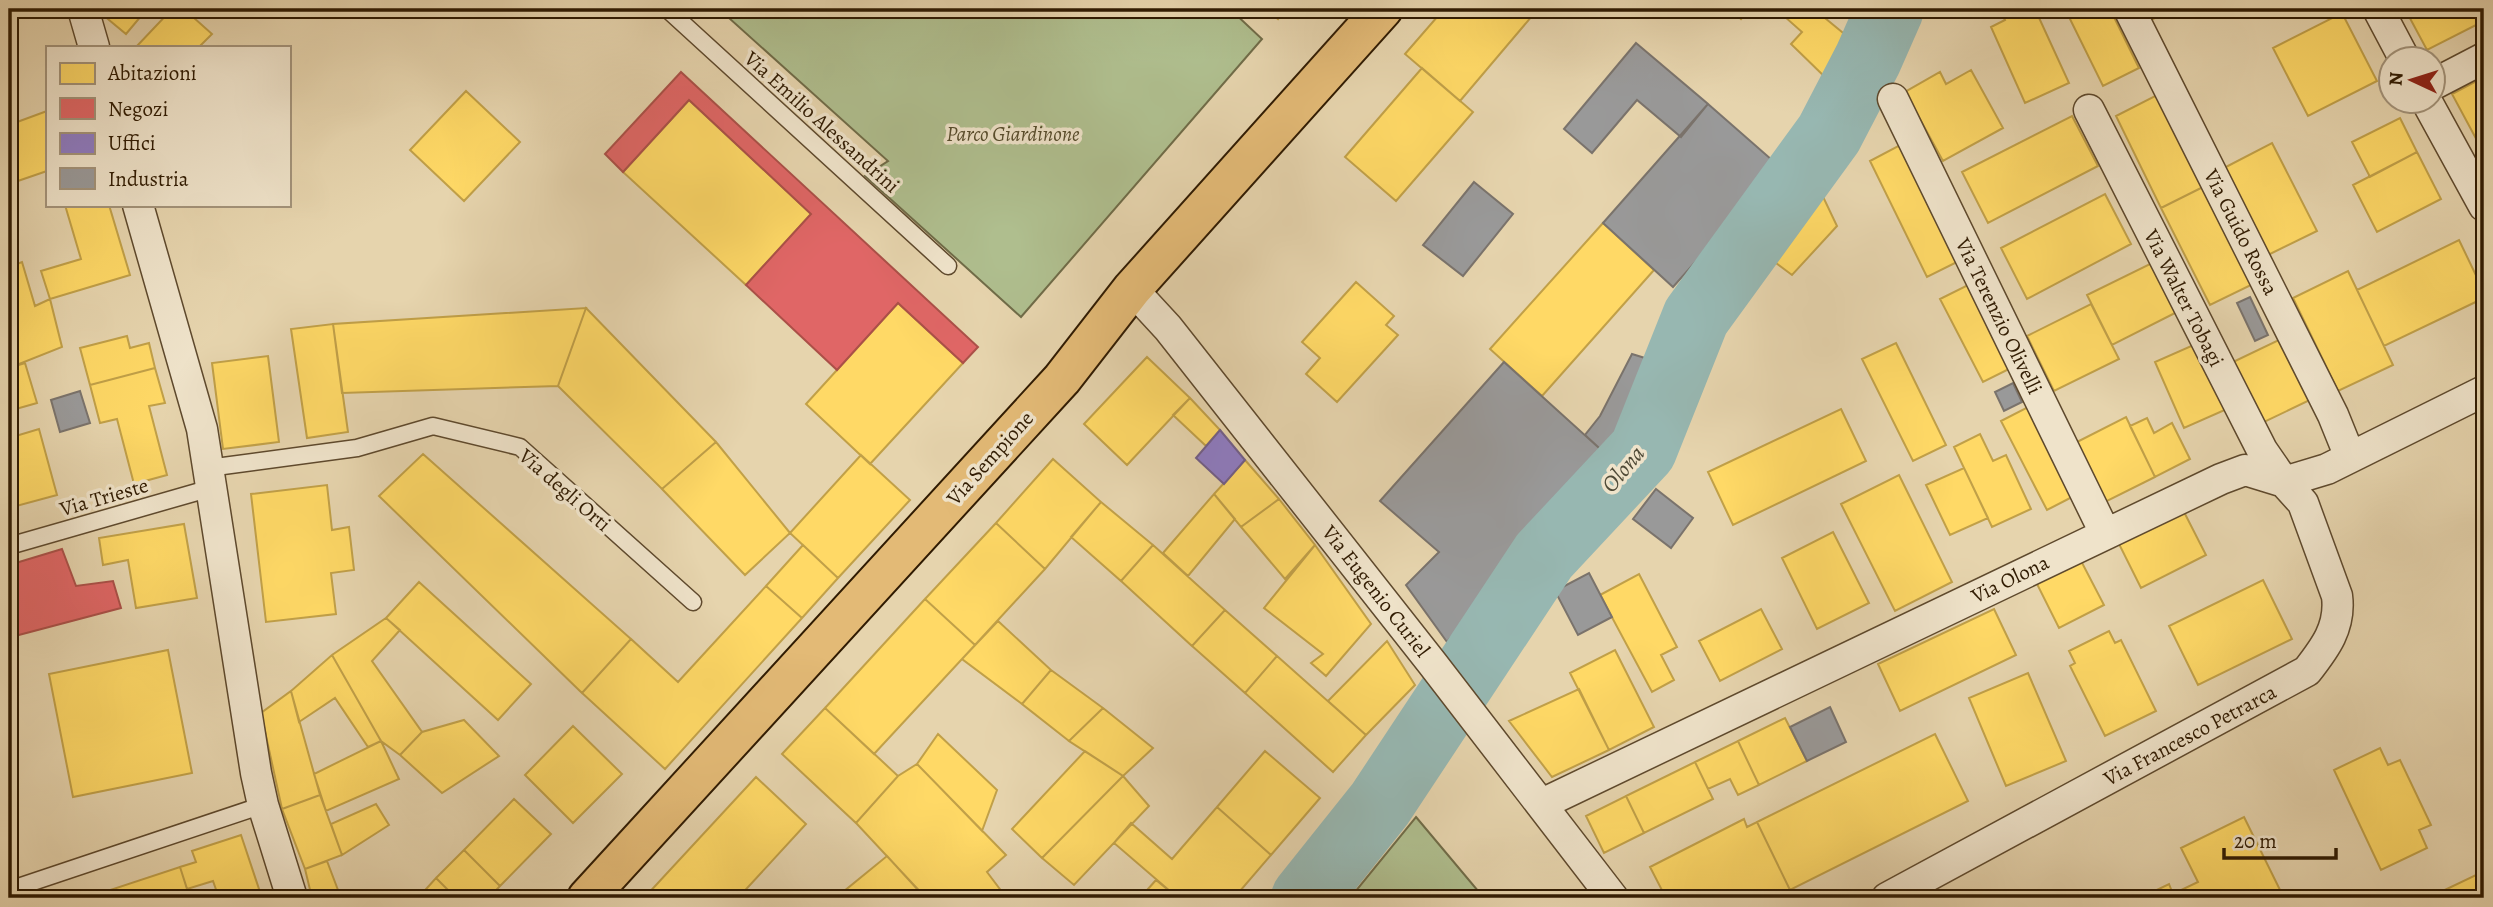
<svg xmlns="http://www.w3.org/2000/svg" width="2493" height="907" font-family="Alegreya,serif">
  <style>
    .green { fill: #afbe8e; stroke: #706c48; stroke-width: 2 }
    .homes { fill: #ffd966; stroke: #c1a048; stroke-width: 2 }
    .shops { fill: #e06666; stroke: #ab5048; stroke-width: 2 }
    .offices { fill: #8e7cc3; stroke: #725f89; stroke-width: 2 }
    .industry { fill: #999; stroke: #7a736c; stroke-width: 2 }
    .lines { fill: none; stroke-linecap: round; stroke-linejoin: round }
    .river { stroke: #97b7b1; stroke-width: 68 }
    .service-casing { stroke: #5e492d; stroke-width: 19 }
    .minor-casing { stroke: #5e492d; stroke-width: 33 }
    .primary-casing { stroke: #301b02; stroke-width: 42 }
    .service { stroke: #efe3ca; stroke-width: 16 }
    .minor { stroke: #efe3ca; stroke-width: 30 }
    .primary { stroke: #e3ba76; stroke-width: 38 }
    .labels { text-anchor: middle; dominant-baseline: central; stroke-width: 7; stroke-linejoin: round; paint-order: stroke }
    .street-label { font-size: 21px; fill: #301b02; stroke: #efe3ca }
    .park-label { font-size: 21px; font-style: italic; fill: #564c2c; stroke: #efe3ca }
    .water-label { font-size: 23px; font-style: italic; fill: #4f4a37; stroke: #efe3ca }
  </style>
  <rect width="100%" height="100%" fill="#e6d4ad"/>
  <filter id="stains"><feTurbulence type="fractalNoise" baseFrequency=".00286" numOctaves="4"/><feColorMatrix values="0 0 0 0 .2 0 0 0 0 .09 0 0 0 0 .02 0 0 0 .5 -.17"/></filter>
  <radialGradient id="worn" r=".72"><stop offset=".6" stop-color="#630" stop-opacity="0"/><stop offset="1" stop-color="#630" stop-opacity=".3"/></radialGradient>
  <path class="green" d="M719,9H1230L1262,39L1021,317L865,176L888,161Z
    M1416,817L1484,898H1350Z"/>
  <path class="homes" d="M109,9H147L126,34L103,15Z
    M172,9H184L212,34L199,47H136Z
    M1265,9H1286L1278,19Z
    M1444,9H1538L1460,101L1405,54Z
    M1730,9H1750L1741,19Z
    M1776,9H1814L1848,37L1827,79L1791,44L1802,32Z
    M2000,9H2035L2069,83L2025,103L1991,27L2005,20Z
    M2082,9H2110L2139,68L2103,86L2068,15Z
    M2140,9H2173L2147,22Z
    M2405,9H2480L2484,21L2427,50Z
    M2342,13L2377,81L2308,116L2273,48Z
    M1422,68L1473,112L1396,201L1345,157Z
    M1971,70L2003,128L1943,161L1905,92L1940,72L1946,84Z
    M2484,77V143L2480,146L2452,94Z
    M466,91L520,142L464,201L410,150Z
    M2159,94L2205,186L2161,208L2116,116Z
    M689,100L811,214L746,285L623,172Z
    M47,111V171L9,184V125Z
    M2072,116L2098,166L1988,223L1962,172Z
    M2400,118L2417,152L2370,177L2352,142Z
    M2272,143L2317,231L2266,256L2222,169Z
    M1902,144L1959,261L1927,277L1870,161Z
    M2417,152L2441,199L2377,232L2353,185Z
    M1816,182L1837,226L1792,275L1764,254Z
    M2205,186L2253,284L2210,305L2161,208Z
    M2105,194L2131,244L2027,299L2001,248Z
    M65,205H109L130,275L50,299L41,271L81,259Z
    M1603,223L1654,270L1542,396L1490,349Z
    M2459,240L2484,292V298L2384,346L2357,290Z
    M22,262L35,306L50,299L62,347L9,368V267Z
    M2154,262L2179,311L2112,345L2087,295Z
    M2348,271L2393,365L2338,391L2293,298Z
    M1356,282L1394,316L1386,325L1398,335L1337,402L1306,374L1320,358L1302,342Z
    M1970,284L2013,367L1983,382L1940,299Z
    M898,303L963,363L870,464L806,404Z
    M2091,304L2119,359L2054,391L2027,336Z
    M586,308L558,386L342,393L333,324Z
    M586,308L716,442L662,489L558,386Z
    M333,324L348,432L307,438L291,329Z
    M127,336L130,348L149,343L155,368L90,385L80,348Z
    M2285,337L2314,398L2262,423L2233,362Z
    M1896,343L1946,445L1913,461L1862,359Z
    M2198,343L2227,409L2184,428L2155,362Z
    M268,356L279,442L223,449L212,363Z
    M1147,357L1190,398L1127,465L1084,424Z
    M25,363L37,403L9,411V368Z
    M155,368L165,403L149,406L167,475L134,484L117,419L100,423L90,385Z
    M1190,398L1220,430L1206,446L1173,415Z
    M2030,406L2076,495L2047,510L2001,421Z
    M1841,409L1866,461L1733,525L1708,472Z
    M2126,417L2155,477L2105,502L2075,443Z
    M2147,418L2154,433L2172,423L2190,459L2155,477L2130,426Z
    M39,429L57,495L9,508V438Z
    M1980,434L1993,461L2006,455L2031,509L1992,527L1954,447Z
    M716,442L790,533L745,575L662,489Z
    M423,454L631,639L582,693L379,496Z
    M861,455L910,500L838,578L790,533Z
    M1053,459L1101,502L1045,569L996,523Z
    M1245,460L1279,499L1241,527L1214,494Z
    M1964,468L1988,518L1950,535L1926,485Z
    M1899,475L1952,582L1895,611L1841,504Z
    M327,485L332,530L349,527L354,570L331,573L336,614L266,622L251,494Z
    M1214,494L1235,519L1188,576L1163,553Z
    M1279,499L1315,545L1285,579L1241,527Z
    M1101,502L1153,545L1121,581L1071,537Z
    M2183,510L2206,555L2141,588L2119,544Z
    M996,523L1045,569L975,645L925,599Z
    M184,524L197,598L136,608L128,560L103,565L99,538Z
    M1833,532L1869,603L1817,629L1782,558Z
    M803,545L838,578L802,618L766,586Z
    M1153,545L1225,610L1192,646L1121,581Z
    M1315,545L1371,624L1326,676L1311,663L1323,654L1264,608Z
    M2079,557L2104,605L2059,628L2035,580Z
    M1639,574L1677,647L1661,655L1674,680L1652,692L1600,595Z
    M2263,580L2292,639L2198,685L2169,626Z
    M419,582L531,684L498,720L386,618Z
    M766,586L802,618L665,769L582,693L631,639L678,682Z
    M925,599L975,645L874,754L825,708Z
    M1761,609L1782,649L1720,681L1699,641Z
    M1994,609L2016,655L1900,711L1878,664Z
    M1225,610L1277,656L1245,693L1192,646Z
    M386,618L400,630L372,661L422,732L400,755L381,741L332,655Z
    M998,621L1051,670L1022,704L962,659Z
    M2109,631L2115,643L2121,640L2156,711L2105,736L2070,666L2075,663L2069,651Z
    M1387,641L1415,685L1366,735L1328,701Z
    M168,650L192,773L73,797L49,674Z
    M1615,650L1654,727L1609,750L1570,673Z
    M332,655L381,741L368,747L335,698L299,722L291,691Z
    M1277,656L1366,735L1333,772L1245,693Z
    M1051,670L1103,708L1069,741L1022,704Z
    M2028,673L2066,761L2006,786L1969,698Z
    M1579,689L1609,750L1552,777L1509,721Z
    M291,691L320,795L282,809L261,713Z
    M825,708L898,776L856,823L782,754Z
    M1103,708L1153,748L1123,776L1069,741Z
    M1785,718L1807,761L1759,785L1738,741Z
    M464,720L499,756L442,793L400,755L422,732Z
    M573,726L622,774L573,823L525,775Z
    M938,734L997,790L982,831L917,764Z
    M1935,734L1968,801L1790,890L1757,822Z
    M381,741L399,779L326,811L314,774Z
    M1738,741L1759,785L1738,795L1730,779L1708,789L1695,762Z
    M2380,748L2388,765L2400,760L2431,825L2419,830L2427,848L2381,870L2334,770Z
    M1085,751L1123,776L1042,858L1012,829Z
    M1265,751L1320,798L1271,855L1217,807Z
    M1695,762L1713,799L1644,833L1626,796Z
    M917,764L1006,855L987,872L1002,892L996,898H926L856,823L898,776Z
    M1123,776L1149,806L1074,885L1042,858Z
    M756,777L806,824L738,898H644Z
    M320,795L342,855L305,869L282,809Z
    M1626,796L1644,833L1604,853L1586,816Z
    M514,799L551,834L500,886L464,850Z
    M376,804L389,825L342,855L331,824Z
    M1217,807L1271,855L1234,898H1178L1114,843L1131,823L1172,859Z
    M2244,817L2284,898H2140L2169,884L2173,894L2198,882L2181,848Z
    M1744,819L1747,827L1757,822L1790,890L1773,898H1666L1650,867Z
    M241,835L262,898H219L213,881L187,889L180,867L196,862L192,851Z
    M464,850L500,886L489,898H456L436,878Z
    M887,856L919,891L910,898H848L843,892Z
    M327,861L341,898H312L305,869Z
    M180,867L190,898H100L98,894Z
    M2478,874L2484,887V898H2428Z
    M436,878L456,898H418Z
    M1156,880L1178,898H1140Z"/>
  <path class="shops" d="M681,72L978,347L963,363L898,303L837,370L746,285L811,214L689,100L623,172L605,154Z
    M62,549L76,586L113,581L121,608L15,636L9,616V565Z"/>
  <path class="offices" d="M1220,430L1245,460L1224,484L1196,458Z"/>
  <path class="industry" d="M1636,43L1708,104L1681,137L1637,100L1592,153L1564,129Z
    M1708,104L1780,167L1673,287L1603,223Z
    M1474,182L1513,214L1463,276L1423,245Z
    M2250,297L2268,335L2255,341L2237,303Z
    M1632,354L1661,363L1643,408L1609,457L1585,435L1600,416Z
    M1504,362L1609,457L1447,642L1406,585L1439,552L1380,501Z
    M2013,383L2022,402L2004,411L1995,392Z
    M80,391L90,423L60,432L51,400Z
    M1656,489L1693,518L1671,548L1633,519Z
    M1589,573L1612,617L1578,635L1555,591Z
    M9,616L15,636L9,638Z
    M1830,707L1846,742L1807,761L1790,727Z"/>
  <g class="lines">
    <path class="river" d="M1305,898L1380,804L1544,556L1643,450L1696,317L1829,134L1868,59L1890,9"/>
    <g class="service-casing">
      <path id="service" d="M667,9L948,266
        M208,468L357,448L433,426L520,447L693,602
        M9,546L211,488
        M9,890L263,805"/>
    </g>
    <g class="minor-casing">
      <path id="minor" d="M83,9L94,47
        M2129,9L2333,415L2350,457
        M2378,9L2405,60
        M2434,84L2484,58
        M1893,99L2105,533
        M2427,102L2484,206
        M138,205L202,429L256,773L263,805L292,898
        M1132,289L1168,328L1432,663L1613,898
        M1542,804L2221,479L2245,470L2284,482L2327,469L2484,391
        M1887,898L2307,671C2325,648 2341,627 2337,596L2303,503L2284,482L2262,450L2089,110"/>
    </g>
    <g class="primary-casing">
      <path id="primary" d="M587,898L1062,379L1132,289L1383,9"/>
    </g>
    <use href="#service" class="service"/>
    <use href="#minor" class="minor"/>
    <use href="#primary" class="primary"/>
  </g>
  <g class="labels">
    <g class="street-label">
      <text transform="translate(822 122) rotate(42)">Via Emilio Alessandrini</text>
      <text transform="translate(2241 232) rotate(63)">Via Guido Rossa</text>
      <text transform="translate(2184 298) rotate(63)">Via Walter Tobagi</text>
      <text transform="translate(1999 316) rotate(64)">Via Terenzio Olivelli</text>
      <text transform="translate(990 458) rotate(-48)">Via Sempione</text>
      <text transform="translate(565 490) rotate(41)">Via degli Orti</text>
      <text transform="translate(104 497) rotate(-16)">Via Trieste</text>
      <text transform="translate(2010 579) rotate(-26)">Via Olona</text>
      <text transform="translate(1376 591) rotate(52)">Via Eugenio Curiel</text>
      <text transform="translate(2190 735) rotate(-28)">Via Francesco Petrarca</text>
    </g>
    <g class="park-label">
      <text x="1013" y="134">Parco Giardinone</text>
    </g>
    <g class="water-label">
      <text transform="translate(1623 469) rotate(-50)">Olona</text>
    </g>
  </g>
  <rect width="2493" height="907" fill="none" stroke="#e6d4ad" stroke-width="35"/>
  <rect x="10" y="10" width="2472" height="886" fill="none" stroke="#301b02" stroke-width="3.5"/>
  <rect x="18" y="18" width="2458" height="872" fill="none" stroke="#301b02" stroke-width="2"/>
  <rect x="46" y="46" width="245" height="161" fill="#efe3ca" stroke="#a3937a" stroke-width="2"/>
  <rect x="60" y="63" width="35" height="21" fill="#ffd966" stroke="#a3937a" stroke-width="2"/>
  <text x="108" y="80" font-size="21" fill="#301b02">Abitazioni</text>
  <rect x="60" y="98" width="35" height="21" fill="#e06666" stroke="#a3937a" stroke-width="2"/>
  <text x="108" y="116" font-size="21" fill="#301b02">Negozi</text>
  <rect x="60" y="133" width="35" height="21" fill="#8e7cc3" stroke="#a3937a" stroke-width="2"/>
  <text x="108" y="150" font-size="21" fill="#301b02">Uffici</text>
  <rect x="60" y="168" width="35" height="21" fill="#999999" stroke="#a3937a" stroke-width="2"/>
  <text x="108" y="186" font-size="21" fill="#301b02">Industria</text>
  <g transform="translate(2412 80) rotate(274)"><circle r="33" fill="#efe3ca" stroke="#a3937a" stroke-width="2"/>
  <path d="M0-5L12 26L0 18L-12 26Z" fill="#8f2418"/>
  <text y="-10" font-size="19" font-weight="bold" text-anchor="middle" fill="#301b02">N</text>
  </g>
  <path d="M2224 848v10h112v-10" fill="none" stroke="#301b02" stroke-width="3.5"/>
  <text x="2234" y="848" font-size="21" fill="#301b02" stroke="#efe3ca" stroke-width="5" paint-order="stroke">20 m</text>
  <rect width="100%" height="100%" filter="url(#stains)"/>
  <rect width="100%" height="100%" fill="url(#worn)"/>
</svg>
